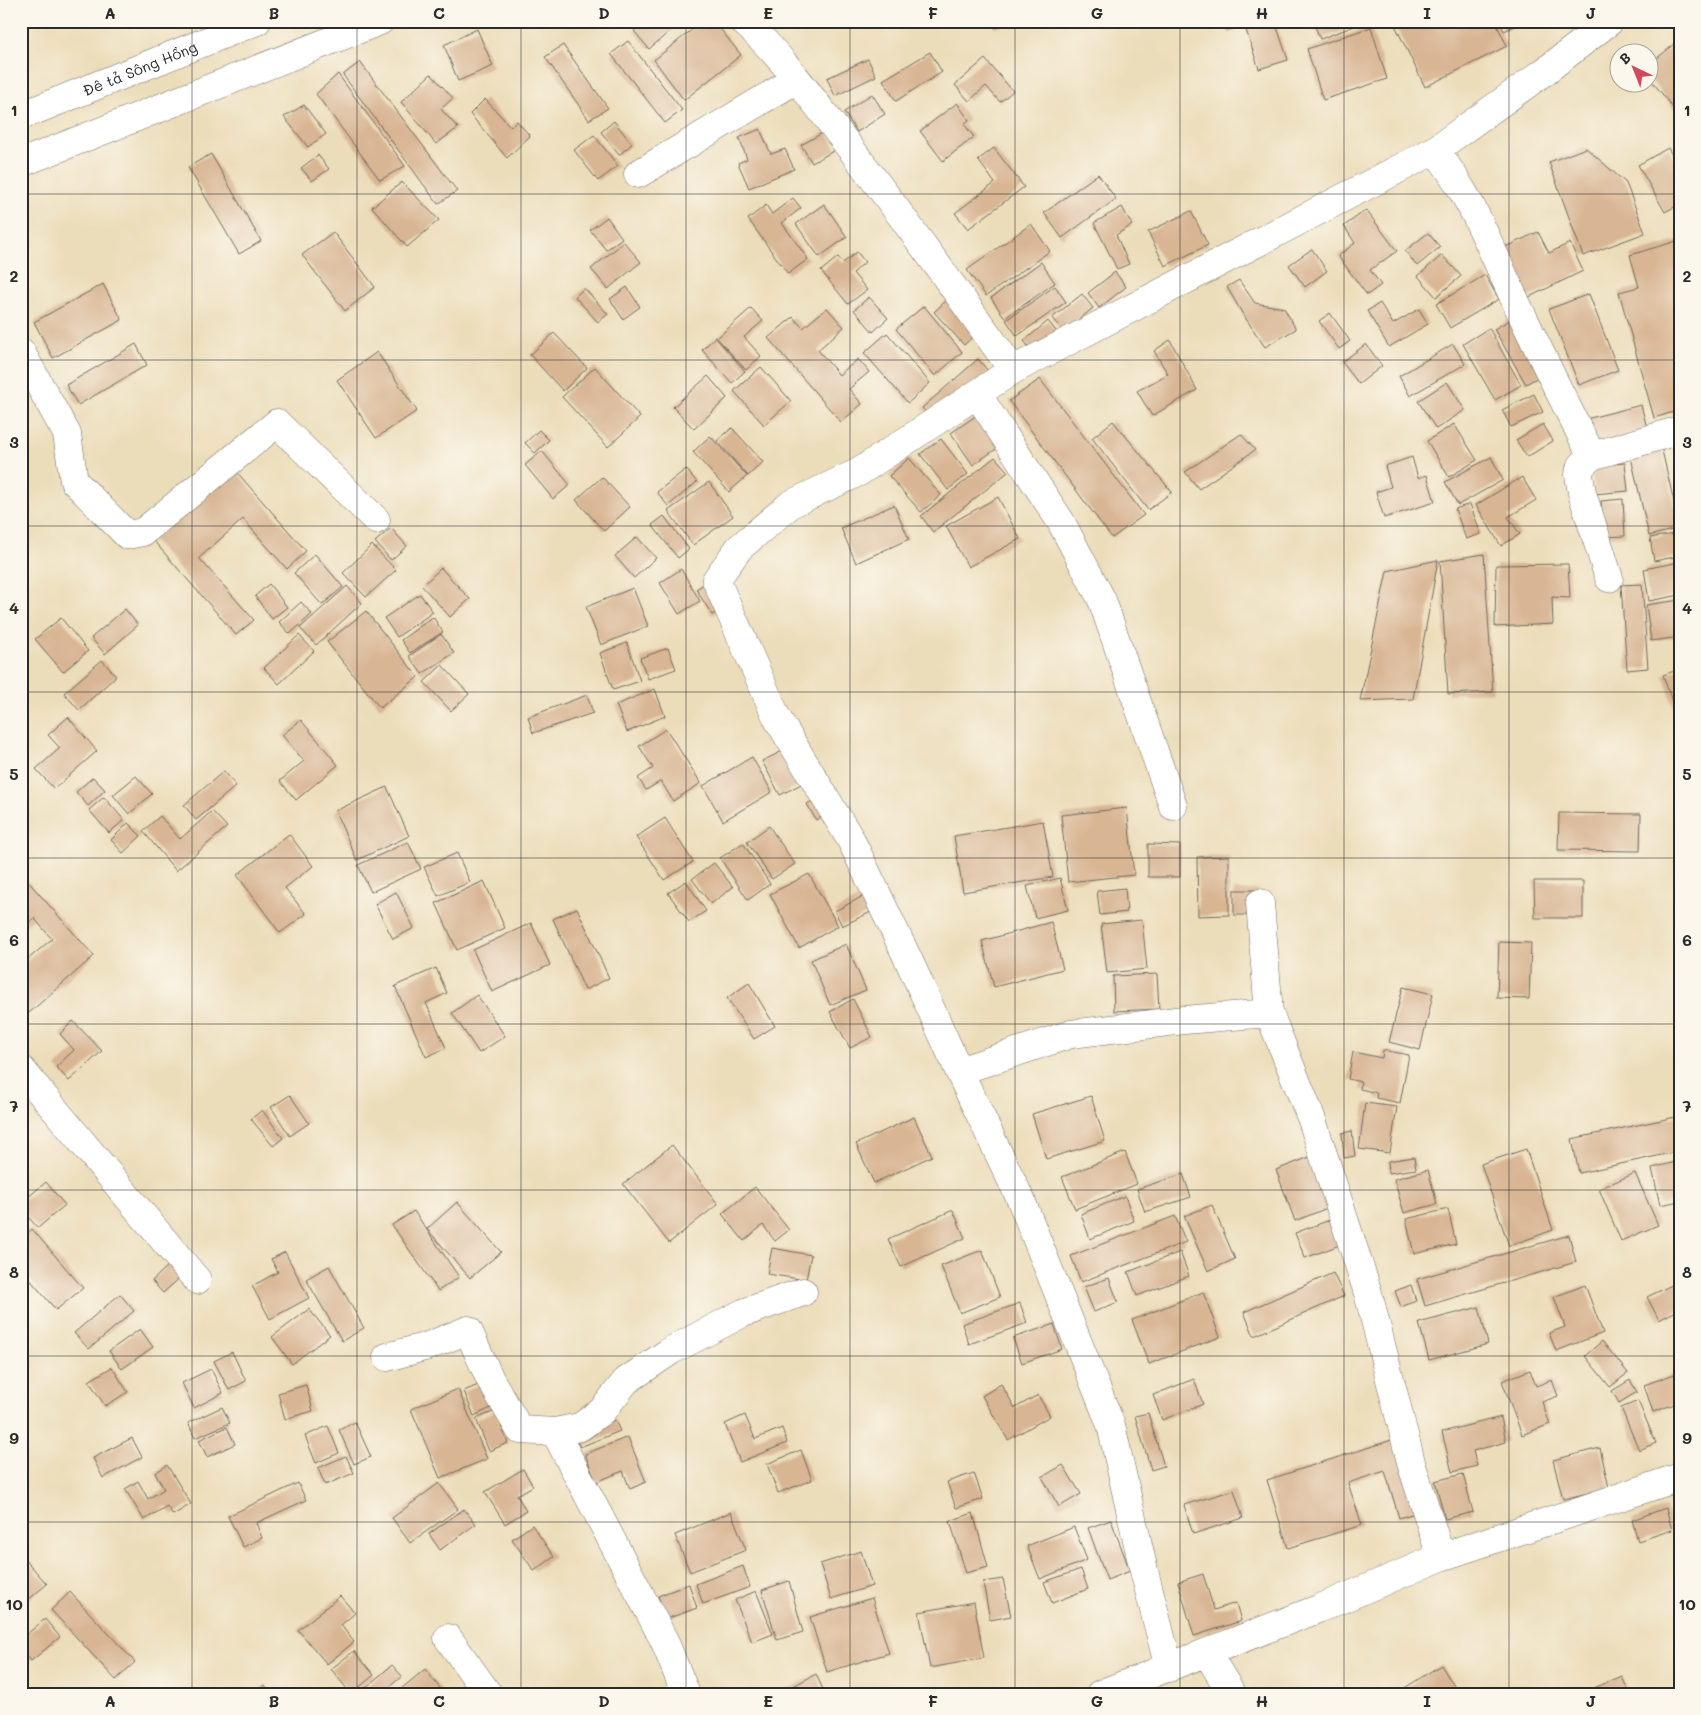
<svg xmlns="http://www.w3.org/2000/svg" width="1701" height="1715" font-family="Mali,sans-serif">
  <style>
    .building { fill: #d8b593 }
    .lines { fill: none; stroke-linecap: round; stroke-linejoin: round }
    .street-casing { stroke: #6f695d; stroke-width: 29 }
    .primary-casing { stroke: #6f695d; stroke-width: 29 }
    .street { stroke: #fff; stroke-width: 28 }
    .primary { stroke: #fff; stroke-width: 28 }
    .grid { fill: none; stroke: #2b2b2b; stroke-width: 1; stroke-opacity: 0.55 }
    .labels { text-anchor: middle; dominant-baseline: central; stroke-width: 4.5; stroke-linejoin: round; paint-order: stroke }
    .street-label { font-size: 15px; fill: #2b2b2b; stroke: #fbf7ec }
    .neatline { fill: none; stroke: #2b2b2b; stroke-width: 2 }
    .grid-label { font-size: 16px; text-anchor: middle; font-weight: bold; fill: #2b2b2b }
  </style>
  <rect width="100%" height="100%" fill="#fbf7ec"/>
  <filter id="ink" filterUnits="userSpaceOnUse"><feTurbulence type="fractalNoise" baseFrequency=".02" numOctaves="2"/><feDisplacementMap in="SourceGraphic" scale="10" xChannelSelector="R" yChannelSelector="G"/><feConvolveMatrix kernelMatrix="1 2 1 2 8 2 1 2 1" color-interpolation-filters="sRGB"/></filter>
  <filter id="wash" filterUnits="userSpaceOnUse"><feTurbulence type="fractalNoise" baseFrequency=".0096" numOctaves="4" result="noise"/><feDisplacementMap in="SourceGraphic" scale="20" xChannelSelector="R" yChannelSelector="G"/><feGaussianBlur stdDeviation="1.12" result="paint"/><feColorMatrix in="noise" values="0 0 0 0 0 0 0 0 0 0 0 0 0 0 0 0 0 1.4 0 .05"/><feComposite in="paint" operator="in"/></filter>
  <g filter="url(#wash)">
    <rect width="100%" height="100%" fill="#ecddba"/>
    <g id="blocks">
      <path class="building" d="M645,21H682L649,49L634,31Z
        M703,21H714L741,55L684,100L654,60Z
        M993,21H1014V22L995,28Z
        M1224,21H1238L1240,27L1226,31Z
        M1243,21H1275L1288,60L1259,69Z
        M1313,21H1359L1360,24L1320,39Z
        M1393,21H1495L1507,46L1425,87Z
        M1500,21H1526L1504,31Z
        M1371,27L1387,79L1323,100L1307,49Z
        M477,29L493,66L458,81L444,45Z
        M1680,40V111L1677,113L1648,76V65Z
        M628,41L682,110L665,123L611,54Z
        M563,45L608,108L589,120L545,57Z
        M930,52L942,72L896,101L883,80Z
        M868,59L876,76L835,96L827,78Z
        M985,59L1013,91L1000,102L986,86L969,101L955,85Z
        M360,62L457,191L438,204L343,75Z
        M338,74L405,166L380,180L316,94Z
        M431,74L453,98L441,109L458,128L436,144L401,102Z
        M872,94L885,114L857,132L844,112Z
        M485,99L511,127L517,121L530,136L507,158L470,114Z
        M957,103L969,120L964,124L974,137L943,161L920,131Z
        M304,105L326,134L308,147L284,117Z
        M614,121L632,144L619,155L601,132Z
        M760,129L771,154L785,149L794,169L749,188L738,163L747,159L739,138Z
        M826,131L837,149L812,163L801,145Z
        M594,135L618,166L598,181L574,150Z
        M994,148L1024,187L968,229L955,213L995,183L978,160Z
        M1586,148L1626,183L1645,233L1583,256L1549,162Z
        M1668,148L1680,169V204L1665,212L1638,165Z
        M211,154L261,241L239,254L188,167Z
        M318,155L329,169L312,181L301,168Z
        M1098,174L1116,199L1062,238L1044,213Z
        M402,182L439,220L407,247L372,207Z
        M793,198L801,208L782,223L808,259L788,274L748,219L766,205L772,214Z
        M824,204L847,237L819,257L796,224Z
        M1122,207L1132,225L1116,235L1129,264L1117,269L1094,223Z
        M1366,210L1397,251L1370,270L1381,285L1367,295L1338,256L1355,243L1344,226Z
        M1191,211L1208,245L1165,266L1148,232Z
        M607,217L622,238L606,250L590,230Z
        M1031,224L1050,251L986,296L967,270Z
        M333,232L375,287L345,311L302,255Z
        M1538,232L1549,253L1570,243L1583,271L1525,299L1501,249Z
        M1428,233L1440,247L1417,266L1405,251Z
        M1680,240V410L1654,418L1619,292L1639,287L1630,255Z
        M624,242L641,262L608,289L591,269Z
        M1312,249L1327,271L1305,287L1289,265Z
        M857,252L865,262L853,273L867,290L848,304L821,271L838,257L843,263Z
        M1442,255L1461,276L1436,297L1418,276Z
        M1041,262L1055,283L1005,318L991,298Z
        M1115,272L1126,287L1099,308L1088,293Z
        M1485,275L1499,299L1450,328L1436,304Z
        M1239,280L1255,303L1284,308L1296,329L1265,347L1242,313L1227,287Z
        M103,284L122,320L53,358L34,322Z
        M1055,286L1066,302L1017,336L1006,320Z
        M627,287L640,307L623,319L610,299Z
        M584,288L608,314L598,322L575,297Z
        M1082,294L1093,308L1064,332L1052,318Z
        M1589,294L1618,370L1579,385L1549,309Z
        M951,296L982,328L964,345L934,312Z
        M869,297L888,318L873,332L854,310Z
        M1380,303L1393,324L1419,309L1428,324L1389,347L1367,311Z
        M924,306L962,352L935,376L896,329Z
        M751,308L763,321L744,337L761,356L746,370L717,338Z
        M827,308L844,327L818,350L839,375L858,359L869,372L849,389L862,404L841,422L768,338L793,317L803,328Z
        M1330,313L1350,341L1339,349L1319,321Z
        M1515,317L1547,372L1526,384L1494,329Z
        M1048,321L1060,336L1036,356L1024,341Z
        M1489,328L1521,385L1495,400L1463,344Z
        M554,333L587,368L563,391L530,355Z
        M887,333L930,383L908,403L864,353Z
        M715,337L745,371L732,383L702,350Z
        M1170,340L1197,390L1152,416L1137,391L1168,374L1154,351Z
        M136,344L147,365L78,405L66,385Z
        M1366,344L1382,366L1359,384L1342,362Z
        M1453,344L1465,364L1410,396L1399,376Z
        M377,352L417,411L376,438L337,380Z
        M978,359L989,372L935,421L922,408Z
        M595,367L640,417L608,447L562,397Z
        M761,367L791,401L764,425L734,391Z
        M708,376L727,398L694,429L673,407Z
        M1040,379L1144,515L1112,538L1009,401Z
        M1447,382L1465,410L1436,429L1418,401Z
        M1534,394L1543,412L1511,427L1502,410Z
        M1641,405L1648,432L1593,447L1586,419Z
        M983,411L1005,443L973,465L951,433Z
        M1113,421L1172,492L1148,510L1092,438Z
        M1454,424L1477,460L1449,477L1427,441Z
        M1543,424L1553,441L1527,457L1516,440Z
        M732,428L763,462L748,476L717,441Z
        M539,430L549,440L535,453L525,443Z
        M1241,434L1255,450L1199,489L1185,472Z
        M710,436L747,476L729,492L693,452Z
        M941,439L968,474L948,490L920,454Z
        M1661,446L1680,528L1649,536L1630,453Z
        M542,451L570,485L553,499L525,465Z
        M995,457L1008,472L933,532L921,516Z
        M1412,457L1418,478L1427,475L1435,502L1384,518L1376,492L1391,487L1385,466Z
        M1491,457L1503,480L1458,505L1445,482Z
        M909,458L941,495L921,512L889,476Z
        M1625,463L1628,491L1594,494L1592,466Z
        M234,469L306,551L287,569L243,519L199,558L254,620L236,635L153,540Z
        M686,469L697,482L668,506L657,492Z
        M602,477L630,507L604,531L576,500Z
        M1522,477L1536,500L1508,517L1520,534L1501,546L1476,505Z
        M709,482L733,516L693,545L668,511Z
        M998,497L1020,539L968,567L946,526Z
        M1623,499L1625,536L1604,537L1601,501Z
        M1470,504L1481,534L1466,539L1455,509Z
        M894,505L909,539L856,563L841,528Z
        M664,516L689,549L678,558L652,525Z
        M391,528L407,546L391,560L375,542Z
        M1680,533V556L1654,561L1650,538Z
        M637,537L656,558L634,578L615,556Z
        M372,545L396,570L366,597L343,573Z
        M315,554L343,587L322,605L294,573Z
        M1484,554L1493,692L1448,694L1440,561Z
        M1438,560L1413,699L1360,701L1387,571Z
        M1680,562V595L1649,601L1644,569Z
        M1568,564L1570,598L1552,597L1553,624L1495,627L1496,565Z
        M441,568L470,599L450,617L422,586Z
        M681,569L700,601L679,614L660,583Z
        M711,580L727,607L712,615L696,589Z
        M269,584L287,607L272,619L255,596Z
        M1642,584L1648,668L1627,670L1621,585Z
        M347,586L362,603L316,645L300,628Z
        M633,588L648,626L601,645L586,607Z
        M420,594L433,612L397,637L384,618Z
        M1680,600V637L1651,641L1646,605Z
        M301,602L312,614L290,634L279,622Z
        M125,609L138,625L105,654L91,638Z
        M366,611L418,677L380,708L327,642Z
        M433,617L443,632L410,653L401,640Z
        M61,618L88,651L63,672L35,639Z
        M441,634L454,653L422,674L409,656Z
        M299,635L314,651L279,684L264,668Z
        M627,643L640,681L613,690L600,653Z
        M668,648L676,669L648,679L640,658Z
        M102,660L116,676L79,710L64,693Z
        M442,665L469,694L451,711L424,682Z
        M1680,669V722H1679L1663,675Z
        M655,689L665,716L627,732L616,705Z
        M587,695L593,713L533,733L528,717Z
        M68,717L97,751L54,789L36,769L60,748L48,735Z
        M301,720L338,765L296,800L280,781L304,761L282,735Z
        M666,729L701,783L673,801L661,781L646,790L638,778L653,768L639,746Z
        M791,747L809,780L780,795L762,761Z
        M752,757L772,792L723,821L703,786Z
        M224,771L236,786L196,820L184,805Z
        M136,776L152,794L129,814L113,795Z
        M93,777L105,790L88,806L76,792Z
        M387,787L409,836L357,860L335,811Z
        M821,796L830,812L816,820L807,804Z
        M104,797L124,820L109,833L89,810Z
        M1127,808L1134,875L1068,882L1061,815Z
        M212,811L227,827L176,871L143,831L160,816L180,839Z
        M1559,813L1641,814L1640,851L1558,850Z
        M665,818L693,862L664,880L636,837Z
        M1043,821L1053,877L963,892L954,836Z
        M128,823L141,836L123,853L111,840Z
        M769,826L795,864L772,879L747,842Z
        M289,834L313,866L285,888L306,914L280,933L237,875Z
        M408,842L421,869L371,892L358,865Z
        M743,843L770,884L748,900L720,858Z
        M1148,844L1180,845V877H1148Z
        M457,853L470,882L438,896L424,867Z
        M1229,856V915L1198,916L1197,857Z
        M714,863L733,887L711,904L692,879Z
        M809,874L838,926L799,948L770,894Z
        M25,878L94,956L21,1020V965L52,939L34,918L21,929V882Z
        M1060,878L1068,910L1035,918L1027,886Z
        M484,881L505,928L457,950L436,903Z
        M686,881L706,911L689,922L668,893Z
        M1534,881H1583V918H1535Z
        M1125,888L1127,912L1100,915L1097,891Z
        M1234,890H1258V915H1234Z
        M396,892L414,928L393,939L375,904Z
        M871,892L879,908L842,926L835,911Z
        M577,908L609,978L585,990L553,919Z
        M1142,920L1147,969L1107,973L1101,924Z
        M1051,922L1063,969L994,987L982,941Z
        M531,923L550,965L492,992L473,950Z
        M1499,942L1531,943L1529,999L1497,998Z
        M846,944L866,990L830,1005L811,960Z
        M436,968L447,993L426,1003L446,1048L426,1057L395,986Z
        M1157,974L1159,1009L1114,1011L1113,976Z
        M749,983L775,1026L754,1039L727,998Z
        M1403,987L1433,994L1420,1050L1389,1042Z
        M477,995L505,1036L479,1053L452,1013Z
        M853,999L872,1037L850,1048L830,1012Z
        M73,1021L102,1051L69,1081L56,1067L74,1050L60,1034Z
        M1383,1050L1409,1055L1400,1103L1376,1098L1377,1093L1360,1089L1361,1082L1348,1079L1353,1052L1382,1058Z
        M290,1095L309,1123L290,1136L271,1107Z
        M1091,1096L1105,1141L1046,1159L1032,1114Z
        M1365,1103L1397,1107L1390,1153L1359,1149Z
        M262,1110L283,1138L273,1146L251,1119Z
        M1680,1116V1151L1579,1173L1572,1139Z
        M914,1117L932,1156L874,1183L856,1144Z
        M1352,1131L1355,1156L1344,1158L1342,1133Z
        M672,1145L718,1204L669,1243L623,1184Z
        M1526,1149L1553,1230L1509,1246L1481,1164Z
        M1125,1152L1137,1184L1075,1209L1062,1177Z
        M1315,1155L1335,1205L1295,1221L1276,1170Z
        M1414,1157L1416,1169L1389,1173L1388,1161Z
        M1680,1161V1201L1660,1205L1652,1168Z
        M1428,1170L1437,1204L1404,1213L1394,1179Z
        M1635,1173L1658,1225L1621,1241L1599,1189Z
        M1183,1174L1191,1197L1145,1212L1137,1189Z
        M46,1182L65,1205L38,1228L21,1209V1203Z
        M755,1187L789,1230L775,1241L763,1225L744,1241L722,1214Z
        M1125,1196L1134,1221L1090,1239L1081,1214Z
        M457,1202L501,1252L470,1278L427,1229Z
        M1212,1205L1235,1259L1208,1271L1184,1216Z
        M1448,1209L1456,1244L1414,1254L1406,1219Z
        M953,1210L965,1238L901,1267L888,1239Z
        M414,1211L459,1277L438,1291L392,1225Z
        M1175,1216L1186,1242L1081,1282L1071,1256Z
        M1335,1218L1345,1243L1305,1258L1295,1233Z
        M32,1229L83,1288L56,1310L21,1269V1239Z
        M1569,1235L1576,1262L1425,1306L1417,1279Z
        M772,1248L811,1255L806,1280L767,1274Z
        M982,1250L1000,1297L960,1313L941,1266Z
        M285,1252L309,1298L270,1319L252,1286L278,1272L271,1259Z
        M1180,1252L1189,1276L1137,1296L1128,1272Z
        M172,1262L184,1274L163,1293L152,1281Z
        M329,1266L364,1328L342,1341L306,1279Z
        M1333,1273L1344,1296L1254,1336L1244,1312Z
        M1109,1278L1118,1302L1094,1312L1084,1287Z
        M1680,1281V1309L1659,1320L1647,1297Z
        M1411,1285L1416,1301L1401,1307L1395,1291Z
        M1585,1285L1603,1333L1556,1351L1549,1333L1565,1327L1554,1297Z
        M1203,1292L1220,1337L1149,1364L1132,1320Z
        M120,1294L134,1311L89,1349L74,1333Z
        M1020,1303L1027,1323L969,1344L962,1324Z
        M1479,1307L1488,1344L1429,1360L1419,1323Z
        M309,1309L330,1335L292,1364L272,1337Z
        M1054,1324L1062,1349L1022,1363L1013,1338Z
        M140,1329L153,1347L122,1369L109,1351Z
        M1602,1341L1628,1373L1610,1387L1585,1356Z
        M232,1352L246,1381L229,1390L214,1361Z
        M112,1367L128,1392L105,1406L89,1381Z
        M211,1369L223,1393L194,1408L182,1383Z
        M1530,1370L1536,1386L1552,1380L1558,1396L1542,1402L1550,1424L1522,1435L1502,1381Z
        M1680,1372V1402L1653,1412L1644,1385Z
        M1194,1379L1203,1404L1162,1420L1153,1395Z
        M1630,1380L1637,1392L1619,1403L1612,1391Z
        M483,1383L493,1407L474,1416L464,1391Z
        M1001,1384L1015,1408L1038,1395L1050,1416L1008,1440L982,1396Z
        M306,1385L313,1411L285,1419L278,1393Z
        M458,1389L487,1459L440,1478L411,1409Z
        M1638,1401L1656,1443L1639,1450L1621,1408Z
        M222,1407L230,1423L195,1438L188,1423Z
        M495,1411L508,1443L489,1451L476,1419Z
        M1148,1413L1164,1466L1151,1470L1135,1416Z
        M745,1415L755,1439L782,1428L787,1443L740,1462L725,1424Z
        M1501,1417L1506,1442L1473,1451L1477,1466L1452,1472L1442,1432Z
        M615,1420L620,1431L580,1447L575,1437Z
        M355,1422L371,1457L354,1464L339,1430Z
        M328,1426L339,1453L316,1463L305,1436Z
        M227,1427L235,1444L207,1457L199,1440Z
        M628,1437L646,1482L630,1489L623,1471L596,1482L585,1454Z
        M132,1438L142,1457L103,1478L93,1458Z
        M1398,1438L1421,1511L1399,1518L1385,1471L1348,1483L1362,1525L1288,1548L1267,1480Z
        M1600,1448L1609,1488L1563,1499L1553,1460Z
        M801,1450L812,1480L778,1493L767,1464Z
        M346,1456L354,1473L325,1485L318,1468Z
        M167,1465L191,1504L173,1515L167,1506L144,1520L125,1489L138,1481L148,1499L164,1489L155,1473Z
        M1063,1465L1081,1494L1059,1507L1042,1477Z
        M523,1469L533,1486L517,1495L526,1511L505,1524L485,1492Z
        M974,1473L983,1499L956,1508L947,1482Z
        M1463,1474L1473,1512L1445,1519L1435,1481Z
        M298,1483L306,1500L256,1523L262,1538L243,1547L228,1516Z
        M439,1483L458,1509L410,1543L392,1518Z
        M1234,1490L1243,1518L1193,1534L1184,1505Z
        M1666,1508L1672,1530L1638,1541L1632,1520Z
        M464,1509L476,1524L440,1550L429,1534Z
        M731,1512L746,1550L690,1572L675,1535Z
        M973,1513L988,1567L966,1573L950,1521Z
        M1111,1520L1130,1571L1107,1580L1088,1528Z
        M532,1525L554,1557L534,1571L512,1539Z
        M1074,1527L1087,1560L1040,1579L1027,1546Z
        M861,1551L872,1586L831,1599L820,1564Z
        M21,1555L47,1584L21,1606Z
        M743,1566L750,1587L703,1604L696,1584Z
        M1081,1569L1088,1589L1052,1603L1044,1582Z
        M1203,1574L1214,1610L1236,1603L1241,1621L1194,1636L1178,1582Z
        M1003,1579L1011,1616L990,1620L983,1582Z
        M789,1581L803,1632L777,1640L762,1590Z
        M689,1584L697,1608L666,1619L658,1596Z
        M756,1591L773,1634L752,1642L735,1600Z
        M70,1592L135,1662L116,1680L51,1610Z
        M340,1596L355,1613L341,1625L354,1642L327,1664L298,1630Z
        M872,1598L889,1653L827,1672L810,1617Z
        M974,1602L984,1658L930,1668L919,1612Z
        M45,1619L60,1637L31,1661L21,1649V1639Z
        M354,1651L374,1675L351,1694L331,1669Z
        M392,1665L402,1676L381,1694H358Z
        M1441,1665L1459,1694H1395Z
        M425,1669L443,1692L440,1694H395Z
        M816,1674L825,1694H778Z
        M1622,1676L1629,1694H1580Z
        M265,1685L272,1694H254Z"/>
    </g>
  </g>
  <g filter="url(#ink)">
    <use href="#blocks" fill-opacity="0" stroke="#6f695d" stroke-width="1"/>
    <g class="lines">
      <g class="street-casing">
        <path id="street" d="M743,21C779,53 808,93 837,131C898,209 955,290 1013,370
          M1435,150C1470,194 1490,247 1514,298C1539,351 1565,404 1592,456
          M21,163L380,21
          M638,174L797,79
          M21,352L67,434L74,481L127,535L143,532L277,423L376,520
          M977,394L1061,522L1102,600L1173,806
          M1609,578L1582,493L1579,475L1580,468L1585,462L1592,456L1680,430
          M1260,903L1269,1013L1312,1120L1368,1293L1412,1466L1441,1557
          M21,1069L197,1280
          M959,1071L1071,1034L1184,1020L1269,1013
          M387,1357L428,1346L468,1330L490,1379L520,1430L555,1432L580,1427L602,1411L626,1381L672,1350L743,1313L803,1292
          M555,1432L664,1640L686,1694
          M448,1638L488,1694
          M1207,1653L1232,1694
          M1169,1668L1144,1571L1111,1425L1021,1200L959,1071L910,963L851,840L777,718L716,580L739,548L791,504L859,472L1013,370L1435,150L1544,72L1610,21
          M1100,1694L1318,1609L1441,1557L1680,1477"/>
      </g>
      <g class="primary-casing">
        <g id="primary">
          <path id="s1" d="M21,116L257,21"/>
        </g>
      </g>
      <use href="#street" class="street"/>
      <use href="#primary" class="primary"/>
    </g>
  </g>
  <path class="grid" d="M192,21V1694M357,21V1694M521,21V1694M686,21V1694M850,21V1694M1015,21V1694M1180,21V1694M1344,21V1694M1509,21V1694M21,194H1680M21,360H1680M21,526H1680M21,692H1680M21,858H1680M21,1024H1680M21,1190H1680M21,1356H1680M21,1522H1680"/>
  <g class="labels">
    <g class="street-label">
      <text stroke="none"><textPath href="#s1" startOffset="128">Đê tả Sông Hồng</textPath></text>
    </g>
  </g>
  <rect width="1701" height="1715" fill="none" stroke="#fbf7ec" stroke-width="55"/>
  <g transform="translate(1634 68) rotate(317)"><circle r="24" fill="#fbf7ec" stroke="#a8a59f"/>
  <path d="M0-4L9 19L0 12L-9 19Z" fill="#d1495b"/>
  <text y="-8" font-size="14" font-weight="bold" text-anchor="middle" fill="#2b2b2b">B</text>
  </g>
  <rect x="28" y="28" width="1646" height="1660" class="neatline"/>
  <g class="grid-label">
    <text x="110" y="19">A</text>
    <text x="274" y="19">B</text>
    <text x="439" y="19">C</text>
    <text x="604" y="19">D</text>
    <text x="768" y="19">E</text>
    <text x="933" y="19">F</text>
    <text x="1097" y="19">G</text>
    <text x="1262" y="19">H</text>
    <text x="1427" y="19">I</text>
    <text x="1591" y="19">J</text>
    <text x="14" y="116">1</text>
    <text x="1687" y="116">1</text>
    <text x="14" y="282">2</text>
    <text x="1687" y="282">2</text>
    <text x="14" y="448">3</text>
    <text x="1687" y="448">3</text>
    <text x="14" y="614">4</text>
    <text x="1687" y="614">4</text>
    <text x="14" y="780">5</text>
    <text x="1687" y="780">5</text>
    <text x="14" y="946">6</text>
    <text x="1687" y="946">6</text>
    <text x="14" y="1112">7</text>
    <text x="1687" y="1112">7</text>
    <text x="14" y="1278">8</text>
    <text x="1687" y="1278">8</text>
    <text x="14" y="1444">9</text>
    <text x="1687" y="1444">9</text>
    <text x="14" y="1610">10</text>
    <text x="1687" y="1610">10</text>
    <text x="110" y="1707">A</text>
    <text x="274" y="1707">B</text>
    <text x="439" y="1707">C</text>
    <text x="604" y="1707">D</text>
    <text x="768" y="1707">E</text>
    <text x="933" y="1707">F</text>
    <text x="1097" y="1707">G</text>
    <text x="1262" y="1707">H</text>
    <text x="1427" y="1707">I</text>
    <text x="1591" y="1707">J</text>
  </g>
</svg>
